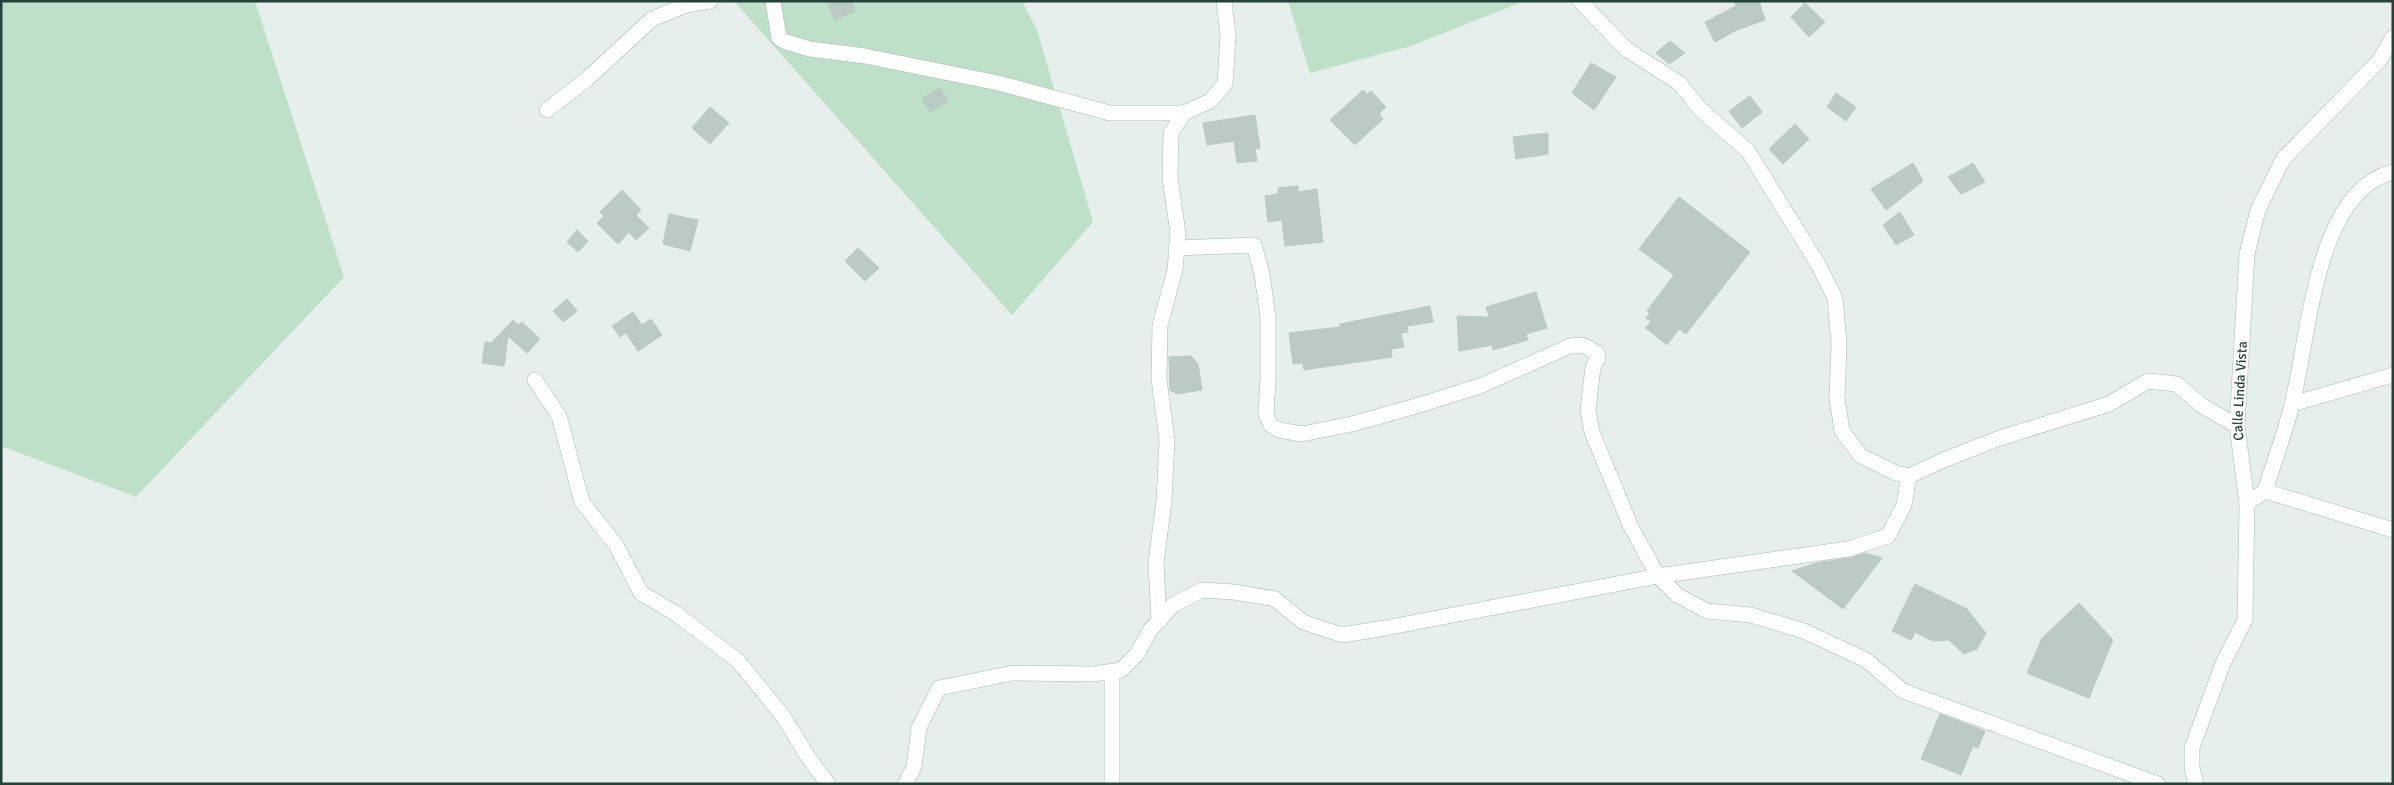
<svg xmlns="http://www.w3.org/2000/svg" width="2394" height="785" font-family="Signika,sans-serif">
  <style>
    .green { fill: #bfe0c8 }
    .building { fill: #bbcac4; stroke: #b8c9c2 }
    .lines { fill: none; stroke-linecap: round; stroke-linejoin: round }
    .minor-casing { stroke: #a8b8b2; stroke-width: 16 }
    .minor { stroke: #fff; stroke-width: 15 }
    .labels { text-anchor: middle; dominant-baseline: central; stroke-width: 5; stroke-linejoin: round; paint-order: stroke }
    .street-label { font-size: 14px; fill: #24423a; stroke: #f7fbf9 }
  </style>
  <rect width="100%" height="100%" fill="#e6efeb"/>
  <path class="green" d="M1,1H255L344,277L136,497L1,446Z
    M734,1H1022L1037,30L1093,222L1012,315Z
    M1288,1H1525L1411,46L1310,73Z"/>
  <path class="building" d="M827,1H851L855,11L835,20Z
    M1734,1H1759L1765,20L1737,30L1715,42L1705,22L1736,6Z
    M1805,3L1825,22L1809,37L1791,17Z
    M1670,41L1685,53L1669,64L1656,53Z
    M1591,63L1616,77L1594,110L1572,93Z
    M940,88L948,101L930,112L922,98Z
    M1363,90L1367,94L1371,91L1386,107L1379,114L1383,119L1355,145L1330,120Z
    M1836,93L1856,107L1846,121L1827,107Z
    M1750,96L1762,112L1742,128L1729,111Z
    M710,107L729,123L710,144L692,128Z
    M1255,115L1260,148L1255,149L1257,161L1237,163L1234,141L1207,145L1203,123Z
    M1795,124L1809,139L1783,164L1769,149Z
    M1548,133V154L1516,159L1513,137Z
    M1913,163L1923,181L1886,210L1871,189Z
    M1973,163L1985,182L1961,194L1948,177Z
    M1298,186V192L1317,189L1323,242L1285,246L1282,220L1268,222L1265,196L1278,194V188Z
    M622,190L641,210L636,215L649,228L636,240L629,232L618,244L597,223L604,216L600,212Z
    M1679,197L1750,252L1686,334L1679,329L1667,345L1646,328L1651,321L1646,318L1650,313L1647,311L1674,275L1639,249Z
    M1900,212L1914,235L1896,245L1883,225Z
    M669,214L698,220L690,251L663,244Z
    M577,230L588,241L578,252L567,242Z
    M858,248L879,268L865,281L845,261Z
    M1536,292L1547,328L1526,334L1528,340L1493,350L1492,345L1459,351L1457,316L1489,317L1486,307Z
    M567,299L577,311L563,322L553,311Z
    M1430,306L1433,322L1407,326L1408,332L1401,333L1404,347L1391,349L1392,357L1304,370L1303,363L1293,364L1289,333L1340,327V324Z
    M633,312L642,325L651,319L662,335L638,351L626,333L620,337L612,326Z
    M513,320L518,325L522,322L540,339L527,353L508,336L504,366L482,363L485,342L491,343Z
    M1191,356L1198,364L1202,390L1177,394L1170,390L1169,357Z
    M1865,553L1882,558L1843,609L1792,571L1816,563L1849,558Z
    M1915,584L1967,609L1986,633L1977,649L1964,654L1949,640L1933,641L1915,632L1911,640L1892,631Z
    M2079,603L2113,640L2089,698L2027,673L2042,638Z
    M1940,714L1985,731L1978,748L1973,746L1961,775L1921,759Z"/>
  <g class="lines">
    <g class="minor-casing">
      <g id="minor">
        <path d="M773,1L779,38L786,42L810,49L865,56L998,83L1110,113H1184"/>
        <path d="M1580,1L1626,49L1679,83L1700,109L1748,151L1818,264L1835,298L1839,344L1837,398L1842,431L1861,456L1896,473L1909,476"/>
        <path d="M547,110L587,79L652,19L686,5L710,1"/>
        <path d="M1177,248L1254,245L1262,274L1268,318V378L1266,415L1271,425L1279,430L1302,434L1352,424L1416,406L1480,386L1570,346L1583,345L1597,353L1598,358L1593,367L1588,410L1592,432L1631,527L1658,576L1677,595L1707,611L1751,615L1804,631L1866,660L1903,691L2158,784"/>
        <path d="M535,380L559,416L582,502L616,545L641,593L675,613L738,661L783,716L808,757L828,784"/>
        <path d="M2292,404L2393,375"/>
        <path d="M2265,491L2393,530"/>
        <path d="M2247,503L2265,491C2274,462 2285,433 2292,404C2309,339 2315,190 2393,172"/>
        <path d="M1159,621L1156,563L1164,501L1167,440L1159,379L1160,325L1175,270L1178,233L1170,178L1171,133L1184,113L1210,101L1225,84L1228,35L1224,1"/>
        <path d="M1112,672V784"/>
        <path d="M905,784L914,767L919,728L939,688L1013,673L1094,674L1121,670L1137,654L1151,629L1173,605L1202,590L1234,592L1275,599L1303,622L1342,635L1385,628L1658,576L1848,549L1888,536L1904,505L1909,476L1946,459L2000,438L2109,404L2148,381L2177,384L2201,405L2237,426"/>
        <path id="s1" d="M2196,784L2192,767V748L2223,663L2245,620L2247,503L2237,426L2247,254L2258,210L2283,159L2379,61L2393,37"/>
      </g>
    </g>
    <use href="#minor" class="minor"/>
  </g>
  <g class="labels">
    <g class="street-label">
      <text stroke="none"><textPath href="#s1" startOffset="405">Calle Linda Vista</textPath></text>
    </g>
  </g>
  <rect width="2394" height="785" fill="none" stroke="#24423a" stroke-width="5"/>
</svg>
